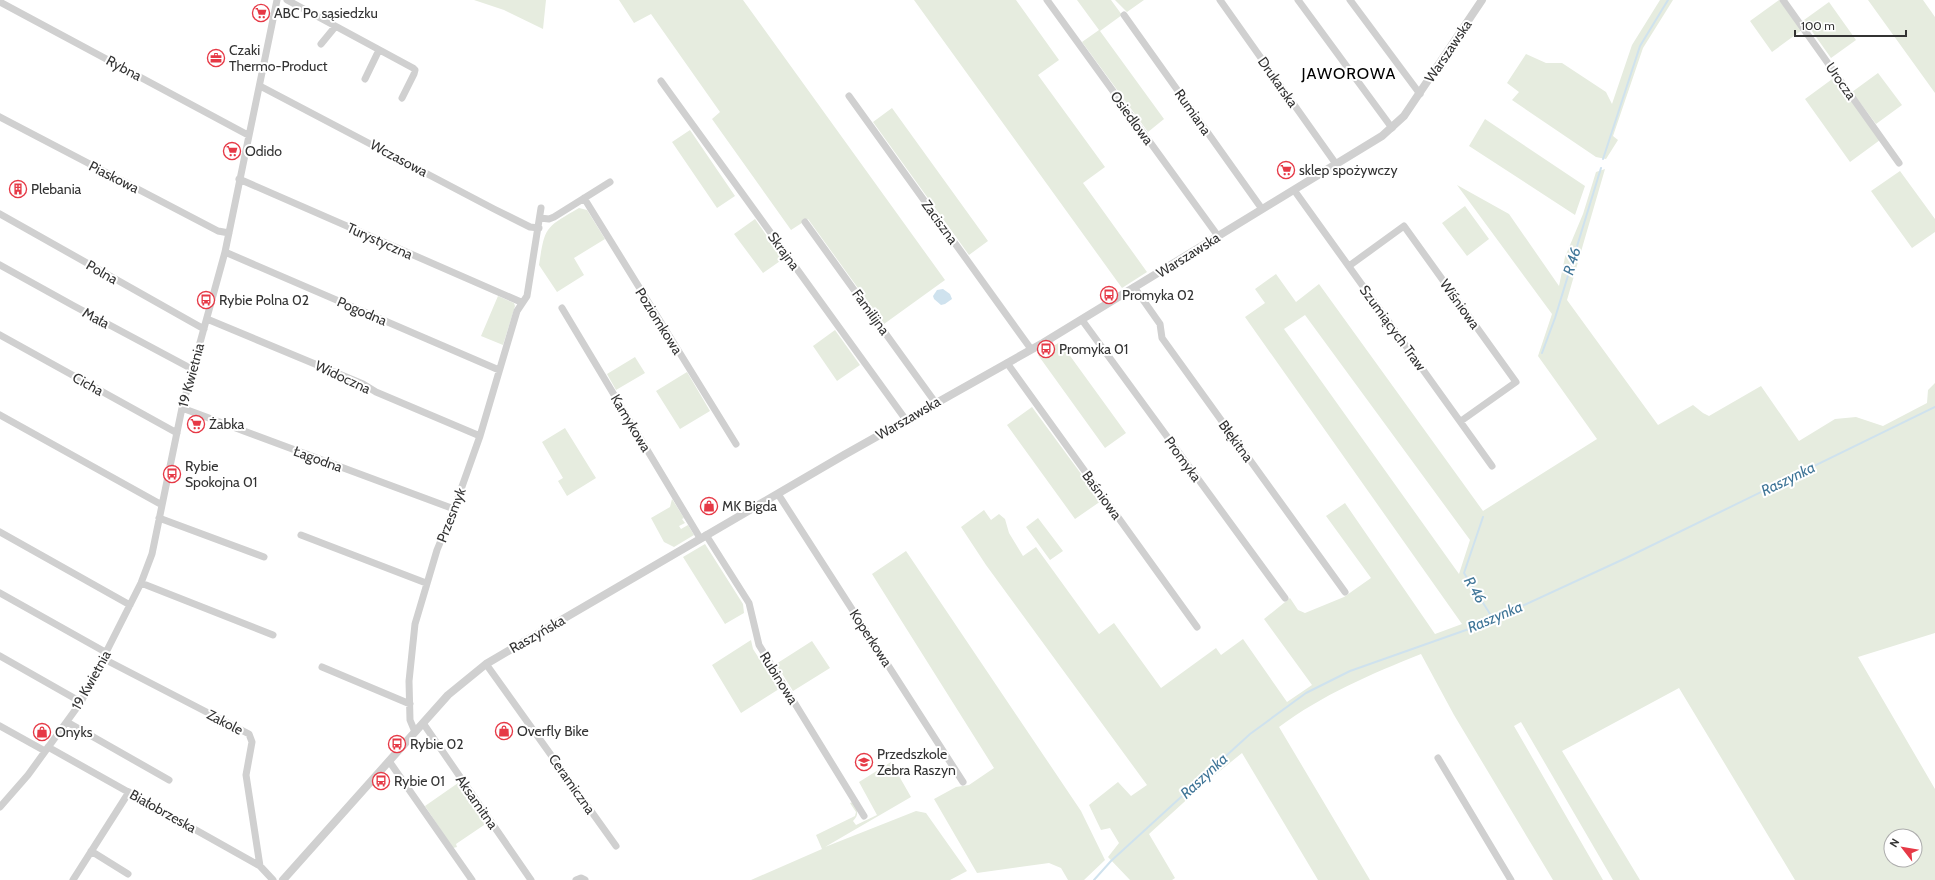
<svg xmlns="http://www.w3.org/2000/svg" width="1935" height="880" font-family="Cabin,sans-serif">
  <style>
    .green { fill: #e6ecdf; fill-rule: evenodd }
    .water { fill: #cfe2ee }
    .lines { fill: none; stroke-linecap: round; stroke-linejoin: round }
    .stream { stroke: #cfe2ee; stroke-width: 2 }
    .minor { stroke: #d0d0d0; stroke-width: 7 }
    .tertiary { stroke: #d0d0d0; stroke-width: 8 }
    .labels { text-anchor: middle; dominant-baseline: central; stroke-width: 4; stroke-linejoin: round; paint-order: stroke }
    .poi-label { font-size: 14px; fill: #333; stroke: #fff; text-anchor: start }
    .street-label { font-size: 14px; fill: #333; stroke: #fff }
    .water-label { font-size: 15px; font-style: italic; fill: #3f7597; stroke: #fff }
    .quarter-label { font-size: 16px; letter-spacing: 1px; fill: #000; stroke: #fff }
  </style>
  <rect width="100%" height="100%" fill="#fff"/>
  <path class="green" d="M474,0H546L543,29L504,10Z
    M619,0H743L945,280L884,324L808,219L791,230L712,119L720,112L651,14L634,23Z
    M914,0H1016L1059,60L1038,75L1105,167L1083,183L1147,272L1122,288Z
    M1077,0H1111L1122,15L1100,31L1164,119L1148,132L1082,42L1099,30Z
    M1115,0H1144L1127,12Z
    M1660,0H1673L1643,48L1613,136L1618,140L1606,159L1596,157L1512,100L1519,92L1507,83L1526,54L1546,63H1562L1606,92L1612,104L1632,45Z
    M1779,0L1802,30L1772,52L1750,21Z
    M1868,0H1923L1935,17V93Z
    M1829,2L1856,40L1831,58L1804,20Z
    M1878,73L1902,105L1876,124L1852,92Z
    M1835,77L1880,140L1850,162L1805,99Z
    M892,108L988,241L969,255L873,122Z
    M1485,119L1585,186L1575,215L1469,146Z
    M690,130L735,196L717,208L672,142Z
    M1605,169L1567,300L1658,425L1693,405L1703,413L1709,416L1761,386L1799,441L1835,419L1856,417L1883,426L1927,403L1928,390L1935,383V633L1858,657L1935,789V880H1795L1679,688L1562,751L1640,880H1613L1521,722L1514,726L1603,880H1553L1454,715L1421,654C1371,674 1322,695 1279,727L1370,880H1318L1242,753L1205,783L1149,834L1175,878L1172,880H1130L1108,857L1119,843L1110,828L1101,830L1089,805L1118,782L1131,796L1147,785L986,565L961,527L984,510L991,520L999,514L1005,519L1009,533L1023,556L1036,547L1099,634L1114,623L1161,688L1216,648L1221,655L1243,639L1287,702L1312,685L1264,619L1290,598L1298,610L1305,613L1344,597L1371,578L1326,516L1345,503L1435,634L1462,624L1245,317L1265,303L1255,289L1276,274L1296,302L1319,284L1483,511L1597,439L1538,356L1552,314L1457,185L1509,214L1559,286L1565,257L1583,214L1596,172ZM1305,315L1470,540L1459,574L1284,329ZM1891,836H1915V860H1891Z
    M1900,171L1935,219V232L1912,248L1871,191Z
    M1465,206L1489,239L1467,256L1442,223Z
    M579,208L587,210L605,239L574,258L584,275L557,292L539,265C545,226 545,228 579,208Z
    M755,219L783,259L763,273L734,234Z
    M498,296L514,303L515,306L503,345L481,336Z
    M835,330L860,365L837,381L813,346Z
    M1060,342L1126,433L1105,448L1038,355Z
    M635,357L645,373L616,390L607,374Z
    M687,372L710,411L680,429L656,391Z
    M1032,407L1101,501L1075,519L1007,425Z
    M565,428L596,478L567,496L558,481L563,478L542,442Z
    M672,499L684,518L682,519L685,523L679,526L681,529L688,525L694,535L674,547L664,542L651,518L670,507Z
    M1038,518L1063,551L1050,560L1026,527Z
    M705,544L743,604L744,613L725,624L683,557Z
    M906,551L1081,811L1105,860L1084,880H1068L1061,868L1049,863L977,873L934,799L956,787L969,785L994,768L872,574Z
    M751,640L753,649L779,689L741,713L712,665Z
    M812,641L830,668L793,691L776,664Z
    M891,762L911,797L825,847L916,811L926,813L967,871L950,880H1047H751L822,849L816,835L855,816L856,812L850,803L853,802C857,809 860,814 853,821L856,825L877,815L859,782Z
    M458,783L487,823L456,844L457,847L453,848L425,806Z"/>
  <path class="water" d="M943,289L950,294L952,299L945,304L941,305L934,299L933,296L937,290Z"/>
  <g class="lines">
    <path class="stream" d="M1603,159L1640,46L1668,0
      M1542,353L1555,318L1601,168
      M1483,517L1464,573L1492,617
      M1094,880L1111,861L1250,734L1306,693L1350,671L1483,624L1626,558L1935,407"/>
    <path class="minor" d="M287,0L413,68L415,70L414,74L402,98
      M1047,0L1218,236
      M1220,0L1336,164
      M1298,0L1392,128
      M1350,0L1420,94
      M1783,0L1899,163
      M0,2L248,135
      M1124,15L1262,209
      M321,44L335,27
      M365,79L379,50
      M661,81L906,420
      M260,86L494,209L530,227L539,228
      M849,96L1031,349
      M0,117L218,231L229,233
      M239,179L521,302
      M1294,190L1492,466
      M584,198L736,444
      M0,214L204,329
      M540,218L549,219L554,217L610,182
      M805,222L935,402
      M225,252L499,370
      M0,265L74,306L192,369
      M1349,266L1404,226L1516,382L1461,421
      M1134,287L1160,324L1162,338L1345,592
      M562,308L700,538
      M207,319L363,384L376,392L480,436
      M1082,320L1285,598
      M0,335L177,433
      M1007,363L1197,627
      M182,408L454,509
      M0,415L162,505
      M778,494L963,782
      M159,518L264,557
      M0,532L130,605
      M301,535L426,583
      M706,535L749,603L759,645L864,816
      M141,583L273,635
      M0,593L107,653
      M0,656L81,702
      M104,659L249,734L252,742L246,775L260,866
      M486,664L616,846
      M322,667L410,704
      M67,722L169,780
      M423,723L531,880
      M0,726L45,751
      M415,732L410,720L409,681L415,624L437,550L454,509L480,436L517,311L527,296L541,208
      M48,747L260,866L273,880
      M1438,758L1511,880
      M389,761L472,880
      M0,807L28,775L81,702L141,583L152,554L182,408L225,252L277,0
      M91,851L128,874
      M73,880L129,792
      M576,880L581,878L585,880"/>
    <path class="tertiary" d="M283,880L448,695L486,664L844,455L1043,343L1382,136L1404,116L1482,0"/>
  </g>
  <defs>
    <g id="supermarket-ring" transform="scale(0.9)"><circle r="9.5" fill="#fff" stroke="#e63946" stroke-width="1.5"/><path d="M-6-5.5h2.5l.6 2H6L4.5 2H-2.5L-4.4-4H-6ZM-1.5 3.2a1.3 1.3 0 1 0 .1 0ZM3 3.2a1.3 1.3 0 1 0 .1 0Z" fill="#e63946"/></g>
    <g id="office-ring" transform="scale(0.9)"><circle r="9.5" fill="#fff" stroke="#e63946" stroke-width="1.5"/><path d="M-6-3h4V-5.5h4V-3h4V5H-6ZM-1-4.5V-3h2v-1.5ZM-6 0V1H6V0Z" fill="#e63946"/></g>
    <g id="building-ring" transform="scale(0.9)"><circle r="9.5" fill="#fff" stroke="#e63946" stroke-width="1.5"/><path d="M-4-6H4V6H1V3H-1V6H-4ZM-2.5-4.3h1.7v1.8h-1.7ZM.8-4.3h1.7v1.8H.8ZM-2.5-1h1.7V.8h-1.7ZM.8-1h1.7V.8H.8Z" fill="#e63946"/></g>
    <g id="bus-ring" transform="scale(0.9)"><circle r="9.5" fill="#fff" stroke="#e63946" stroke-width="1.5"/><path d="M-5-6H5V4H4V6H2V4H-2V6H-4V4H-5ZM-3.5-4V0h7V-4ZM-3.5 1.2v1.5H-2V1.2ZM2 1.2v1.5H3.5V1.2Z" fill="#e63946"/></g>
    <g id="shop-ring" transform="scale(0.9)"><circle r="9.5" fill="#fff" stroke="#e63946" stroke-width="1.5"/><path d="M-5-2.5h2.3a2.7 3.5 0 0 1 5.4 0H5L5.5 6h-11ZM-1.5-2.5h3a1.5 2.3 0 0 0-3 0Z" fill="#e63946"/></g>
    <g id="school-ring" transform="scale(0.9)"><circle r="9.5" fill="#fff" stroke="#e63946" stroke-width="1.5"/><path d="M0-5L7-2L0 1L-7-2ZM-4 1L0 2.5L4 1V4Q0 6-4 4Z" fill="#e63946"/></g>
  </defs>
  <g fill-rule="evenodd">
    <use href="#supermarket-ring" x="261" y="13"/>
    <use href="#office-ring" x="216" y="58"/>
    <use href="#supermarket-ring" x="232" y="151"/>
    <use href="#supermarket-ring" x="1286" y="170"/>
    <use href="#building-ring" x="18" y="189"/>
    <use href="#bus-ring" x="1109" y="295"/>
    <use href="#bus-ring" x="206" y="300"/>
    <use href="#bus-ring" x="1046" y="349"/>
    <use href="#supermarket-ring" x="196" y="424"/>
    <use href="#bus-ring" x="172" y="474"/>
    <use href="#shop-ring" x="709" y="506"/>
    <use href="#shop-ring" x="504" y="731"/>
    <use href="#shop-ring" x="42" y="732"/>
    <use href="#bus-ring" x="397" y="744"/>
    <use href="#school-ring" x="864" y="762"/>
    <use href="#bus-ring" x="381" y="781"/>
  </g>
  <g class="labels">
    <g class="poi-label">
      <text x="274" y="13">ABC Po sąsiedzku</text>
      <text x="229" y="50">Czaki<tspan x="229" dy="16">Thermo-Product</tspan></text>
      <text x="245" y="151">Odido</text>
      <text x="1299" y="170">sklep spożywczy</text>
      <text x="31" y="189">Plebania</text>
      <text x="1122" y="295">Promyka 02</text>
      <text x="219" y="300">Rybie Polna 02</text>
      <text x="1059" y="349">Promyka 01</text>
      <text x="209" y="424">Żabka</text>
      <text x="185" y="466">Rybie<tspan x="185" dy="16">Spokojna 01</tspan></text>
      <text x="722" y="506">MK Bigda</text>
      <text x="517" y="731">Overfly Bike</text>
      <text x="55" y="732">Onyks</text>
      <text x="410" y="744">Rybie 02</text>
      <text x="877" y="754">Przedszkole<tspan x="877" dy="16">Zebra Raszyn</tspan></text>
      <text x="394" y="781">Rybie 01</text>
    </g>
    <g class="street-label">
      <text transform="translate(1448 51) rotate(-56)">Warszawska</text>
      <text transform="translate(124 68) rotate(28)">Rybna</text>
      <text transform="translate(1841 81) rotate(55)">Urocza</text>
      <text transform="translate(1278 82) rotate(55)">Drukarska</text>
      <text transform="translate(1193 112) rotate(55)">Rumiana</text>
      <text transform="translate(1132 118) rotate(54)">Osiedlowa</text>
      <text transform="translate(399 158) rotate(28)">Wczasowa</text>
      <text transform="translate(114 177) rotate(27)">Piaskowa</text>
      <text transform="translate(940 222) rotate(54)">Zaciszna</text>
      <text transform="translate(380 241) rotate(24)">Turystyczna</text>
      <text transform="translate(784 251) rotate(54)">Skrajna</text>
      <text transform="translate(1188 255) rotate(-32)">Warszawska</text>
      <text transform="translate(102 272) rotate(30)">Polna</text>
      <text transform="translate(1460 304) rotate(54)">Wiśniowa</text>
      <text transform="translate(362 311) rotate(23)">Pogodna</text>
      <text transform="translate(871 312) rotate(54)">Familijna</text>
      <text transform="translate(96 318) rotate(28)">Mała</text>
      <text transform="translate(659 321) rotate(58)">Poziomkowa</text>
      <text transform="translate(1393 328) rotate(54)">Szumiących Traw</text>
      <text transform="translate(191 375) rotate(-75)">19 Kwietnia</text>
      <text transform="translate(343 377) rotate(25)">Widoczna</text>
      <text transform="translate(88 384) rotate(29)">Cicha</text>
      <text transform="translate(908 418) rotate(-30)">Warszawska</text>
      <text transform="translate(631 423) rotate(59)">Kamykowa</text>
      <text transform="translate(1236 441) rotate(54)">Błękitna</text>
      <text transform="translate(318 459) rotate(20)">Łagodna</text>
      <text transform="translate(1183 459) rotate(54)">Promyka</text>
      <text transform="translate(1102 495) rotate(54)">Baśniowa</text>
      <text transform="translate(451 515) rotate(-69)">Przesmyk</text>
      <text transform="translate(537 634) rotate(-30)">Raszyńska</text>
      <text transform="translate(871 638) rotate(57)">Koperkowa</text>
      <text transform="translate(779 678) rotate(58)">Rubinowa</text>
      <text transform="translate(91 680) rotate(-61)">19 Kwietnia</text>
      <text transform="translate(225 722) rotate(27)">Zakole</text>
      <text transform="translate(572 784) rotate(55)">Ceramiczna</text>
      <text transform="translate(477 802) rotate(55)">Aksamitna</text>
      <text transform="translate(163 811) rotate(29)">Białobrzeska</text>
    </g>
    <g class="water-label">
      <text transform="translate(1572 261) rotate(-73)">R 46</text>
      <text transform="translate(1788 479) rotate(-26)">Raszynka</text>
      <text transform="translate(1475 590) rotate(59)">R 46</text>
      <text transform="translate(1495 617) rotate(-23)">Raszynka</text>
      <text transform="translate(1204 776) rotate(-43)">Raszynka</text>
    </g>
    <g class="quarter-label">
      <text x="1349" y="73">JAWOROWA</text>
    </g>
  </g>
  <g transform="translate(1903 848) rotate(301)"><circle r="19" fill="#ffffff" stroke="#adadad"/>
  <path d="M0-3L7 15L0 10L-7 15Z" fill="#e63946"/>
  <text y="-6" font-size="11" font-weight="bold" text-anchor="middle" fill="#333333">N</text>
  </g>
  <path d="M1795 30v6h111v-6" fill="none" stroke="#333333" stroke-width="2"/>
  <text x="1801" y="30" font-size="12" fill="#333333" stroke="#ffffff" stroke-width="3" paint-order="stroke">100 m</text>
</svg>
